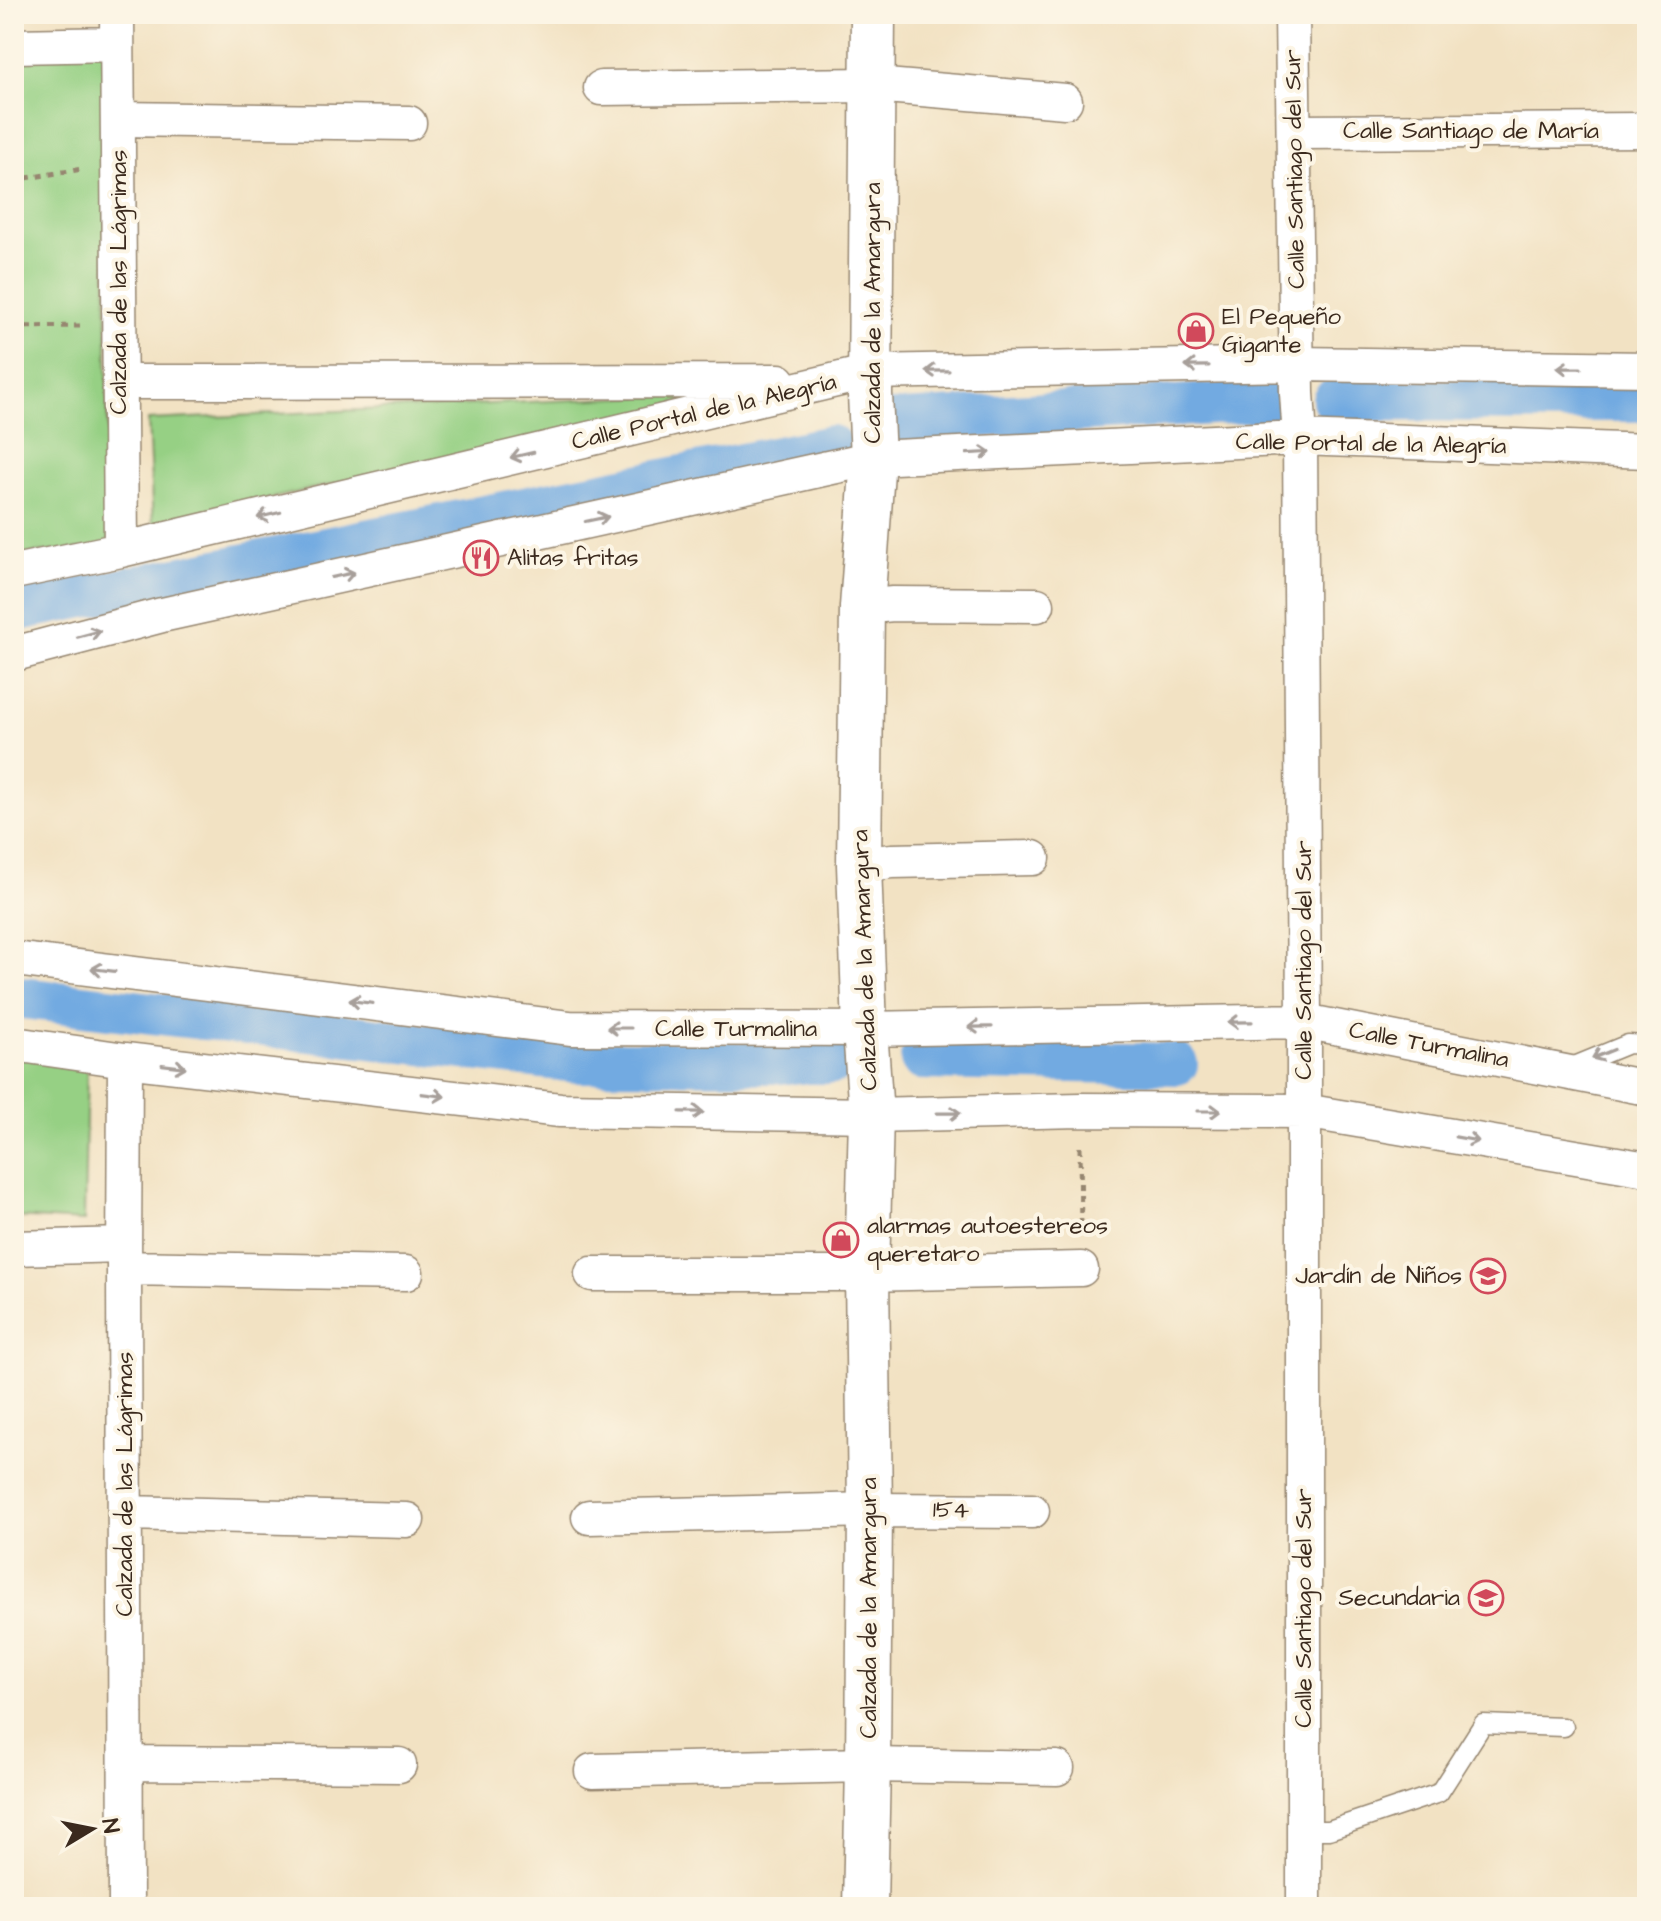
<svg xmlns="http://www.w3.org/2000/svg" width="1661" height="1921" font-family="'Architects Daughter',sans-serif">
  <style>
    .green { fill: #96d084; stroke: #687d51; stroke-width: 2 }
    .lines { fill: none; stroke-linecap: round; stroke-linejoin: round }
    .canal { stroke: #72aae1; stroke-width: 42 }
    .service-casing { stroke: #968670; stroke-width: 21 }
    .minor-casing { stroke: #968670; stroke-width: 37 }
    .tertiary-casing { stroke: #968670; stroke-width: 47 }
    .path { stroke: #968670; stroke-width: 5; stroke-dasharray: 6 6; stroke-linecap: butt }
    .service { stroke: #fff; stroke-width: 18 }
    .minor { stroke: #fff; stroke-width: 34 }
    .tertiary { stroke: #fff; stroke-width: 44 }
    .oneway { stroke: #a79f9a }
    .labels { text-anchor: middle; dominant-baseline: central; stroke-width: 8; stroke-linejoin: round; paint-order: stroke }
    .street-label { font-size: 24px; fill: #3b2a1e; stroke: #fcf5e5 }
    .poi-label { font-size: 24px; fill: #3b2a1e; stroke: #fcf5e5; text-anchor: start }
  </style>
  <rect width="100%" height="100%" fill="#fcf5e5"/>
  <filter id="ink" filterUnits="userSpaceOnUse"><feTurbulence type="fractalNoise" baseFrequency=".0125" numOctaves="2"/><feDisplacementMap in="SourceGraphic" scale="16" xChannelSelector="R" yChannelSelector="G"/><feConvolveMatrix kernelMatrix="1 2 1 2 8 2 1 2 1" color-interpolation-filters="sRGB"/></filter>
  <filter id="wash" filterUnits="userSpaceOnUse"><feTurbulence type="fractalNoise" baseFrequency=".006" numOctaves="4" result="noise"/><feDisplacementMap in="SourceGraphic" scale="32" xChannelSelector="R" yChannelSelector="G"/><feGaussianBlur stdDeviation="1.8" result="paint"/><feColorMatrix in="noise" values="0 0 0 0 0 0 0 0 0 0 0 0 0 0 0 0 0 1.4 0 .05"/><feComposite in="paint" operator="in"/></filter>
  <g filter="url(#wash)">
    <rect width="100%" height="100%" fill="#f2e2c3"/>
    <path class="green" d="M14,45H104L109,546L14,555Z
      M722,393L153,526L148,420Z
      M14,1054L87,1062L84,1221L14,1217Z"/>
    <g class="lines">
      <path class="canal" d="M1333,400L1647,401
        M884,422L1285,400
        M14,611L832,446
        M14,997L576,1062L833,1063
        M921,1059L1177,1064"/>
    </g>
  </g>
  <g filter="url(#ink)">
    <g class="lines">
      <g class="service-casing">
        <path id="service" d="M1567,1069L1628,1044L1647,1045
          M1304,1830H1329L1439,1793L1483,1724L1564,1727"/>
      </g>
      <g class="minor-casing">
        <path id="minor" d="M117,14L121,550
          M1292,14L1297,393L1300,438L1304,1021V1907
          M14,46L117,44
          M601,88L874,85L1065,101
          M118,119L409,123
          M1295,132L1647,130
          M120,382L779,381
          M14,572L121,550L870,372L1298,364L1647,369
          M862,607L893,604L1037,605
          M14,654L162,615L873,458L1300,438L1647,451
          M859,865L892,861L1033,858
          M14,959L570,1028L865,1029L1304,1021L1647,1088
          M14,1044L125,1060L560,1110L871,1115L1080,1110L1304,1111L1647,1169
          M125,1060L124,1268L126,1907
          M14,1248L124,1245
          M124,1268L406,1273
          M592,1274H867L1081,1269
          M126,1513L407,1520
          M589,1517L870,1510L1032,1511
          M126,1763L399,1765
          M592,1771L868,1765L1057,1768"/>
      </g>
      <g class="tertiary-casing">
        <path id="tertiary" d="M865,1907L868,1765L870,1510L867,1274L871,1115L865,1029L859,865L862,607L873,458L870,394L873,14"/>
      </g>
      <path class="path" d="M14,180L82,169
        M14,327L82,326
        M1080,1147L1081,1233"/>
      <use href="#service" class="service"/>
      <use href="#minor" class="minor"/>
      <use href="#tertiary" class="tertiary"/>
    </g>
    <defs><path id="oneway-shaft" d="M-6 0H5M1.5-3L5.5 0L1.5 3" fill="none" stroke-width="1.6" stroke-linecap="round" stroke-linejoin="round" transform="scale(2)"/></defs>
    <g class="oneway">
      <use href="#oneway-shaft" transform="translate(1197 366) rotate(179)"/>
      <use href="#oneway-shaft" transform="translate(1569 368) rotate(-179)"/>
      <use href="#oneway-shaft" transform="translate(937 371) rotate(179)"/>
      <use href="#oneway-shaft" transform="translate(979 453) rotate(-3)"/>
      <use href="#oneway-shaft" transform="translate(522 455) rotate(167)"/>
      <use href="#oneway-shaft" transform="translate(269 515) rotate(167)"/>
      <use href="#oneway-shaft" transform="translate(597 519) rotate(-12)"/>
      <use href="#oneway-shaft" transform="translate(343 575) rotate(-12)"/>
      <use href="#oneway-shaft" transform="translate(89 634) rotate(-15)"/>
      <use href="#oneway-shaft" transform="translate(103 970) rotate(-173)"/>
      <use href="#oneway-shaft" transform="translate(361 1002) rotate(-173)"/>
      <use href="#oneway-shaft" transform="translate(1240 1022) rotate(179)"/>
      <use href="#oneway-shaft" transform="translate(980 1027) rotate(179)"/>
      <use href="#oneway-shaft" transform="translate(619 1028) rotate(-180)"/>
      <use href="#oneway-shaft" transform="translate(1603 1054) rotate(158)"/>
      <use href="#oneway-shaft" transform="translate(174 1066) rotate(7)"/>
      <use href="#oneway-shaft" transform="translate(433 1095) rotate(7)"/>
      <use href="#oneway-shaft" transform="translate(1209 1111)"/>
      <use href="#oneway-shaft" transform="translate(692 1112) rotate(1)"/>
      <use href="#oneway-shaft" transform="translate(949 1113) rotate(-1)"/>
      <use href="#oneway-shaft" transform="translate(1467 1139) rotate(10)"/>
    </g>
  </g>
  <defs>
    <g id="shop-ring" transform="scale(1.8)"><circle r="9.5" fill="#fcf5e5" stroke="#d1495b" stroke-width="1.5"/><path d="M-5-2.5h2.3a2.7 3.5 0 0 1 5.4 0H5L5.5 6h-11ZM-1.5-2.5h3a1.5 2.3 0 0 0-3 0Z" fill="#d1495b"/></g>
    <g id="restaurant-ring" transform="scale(1.8)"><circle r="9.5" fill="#fcf5e5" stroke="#d1495b" stroke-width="1.5"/><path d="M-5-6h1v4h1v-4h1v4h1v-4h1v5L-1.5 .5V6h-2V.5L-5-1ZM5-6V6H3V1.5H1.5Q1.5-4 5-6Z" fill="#d1495b"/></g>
    <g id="school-ring" transform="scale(1.8)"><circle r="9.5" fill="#fcf5e5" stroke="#d1495b" stroke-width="1.5"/><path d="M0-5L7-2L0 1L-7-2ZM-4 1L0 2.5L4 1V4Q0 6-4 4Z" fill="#d1495b"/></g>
  </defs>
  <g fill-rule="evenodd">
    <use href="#shop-ring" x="1196" y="331"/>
    <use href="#restaurant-ring" x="481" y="558"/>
    <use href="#shop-ring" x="841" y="1240"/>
    <use href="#school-ring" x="1488" y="1276"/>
    <use href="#school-ring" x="1486" y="1598"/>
  </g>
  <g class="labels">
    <g class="street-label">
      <text x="1471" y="131">Calle Santiago de María</text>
      <text transform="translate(1295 169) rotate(-91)">Calle Santiago del Sur</text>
      <text transform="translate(119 282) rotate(-90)">Calzada de las Lágrimas</text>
      <text transform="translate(873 313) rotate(-90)">Calzada de la Amargura</text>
      <text transform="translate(704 412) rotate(-13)">Calle Portal de la Alegría</text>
      <text transform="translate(1371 444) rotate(1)">Calle Portal de la Alegría</text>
      <text transform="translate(865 960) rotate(-92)">Calzada de la Amargura</text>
      <text transform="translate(1304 960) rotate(-90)">Calle Santiago del Sur</text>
      <text x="736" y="1029">Calle Turmalina</text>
      <text transform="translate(1429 1045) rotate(11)">Calle Turmalina</text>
      <text transform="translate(125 1484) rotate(-90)">Calzada de las Lágrimas</text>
      <text transform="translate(951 1510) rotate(1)">154</text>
      <text transform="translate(869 1608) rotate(-90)">Calzada de la Amargura</text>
      <text transform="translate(1304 1608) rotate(-90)">Calle Santiago del Sur</text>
    </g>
    <g class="poi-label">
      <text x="1222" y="317">El Pequeño<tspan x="1222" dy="28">Gigante</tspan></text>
      <text x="507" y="558">Alitas fritas</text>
      <text x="867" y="1226">alarmas autoestereos<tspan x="867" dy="28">queretaro</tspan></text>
      <text x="1462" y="1276" text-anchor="end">Jardín de Niños</text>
      <text x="1460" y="1598" text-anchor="end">Secundaria</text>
    </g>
  </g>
  <rect width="1661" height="1921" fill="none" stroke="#fcf5e5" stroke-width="48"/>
  <g transform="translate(92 1829) rotate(80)" stroke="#fcf5e5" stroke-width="6" paint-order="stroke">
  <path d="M0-6L14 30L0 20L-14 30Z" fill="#3b2a1e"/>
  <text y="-12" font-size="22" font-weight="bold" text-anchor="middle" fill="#3b2a1e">N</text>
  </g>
</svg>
